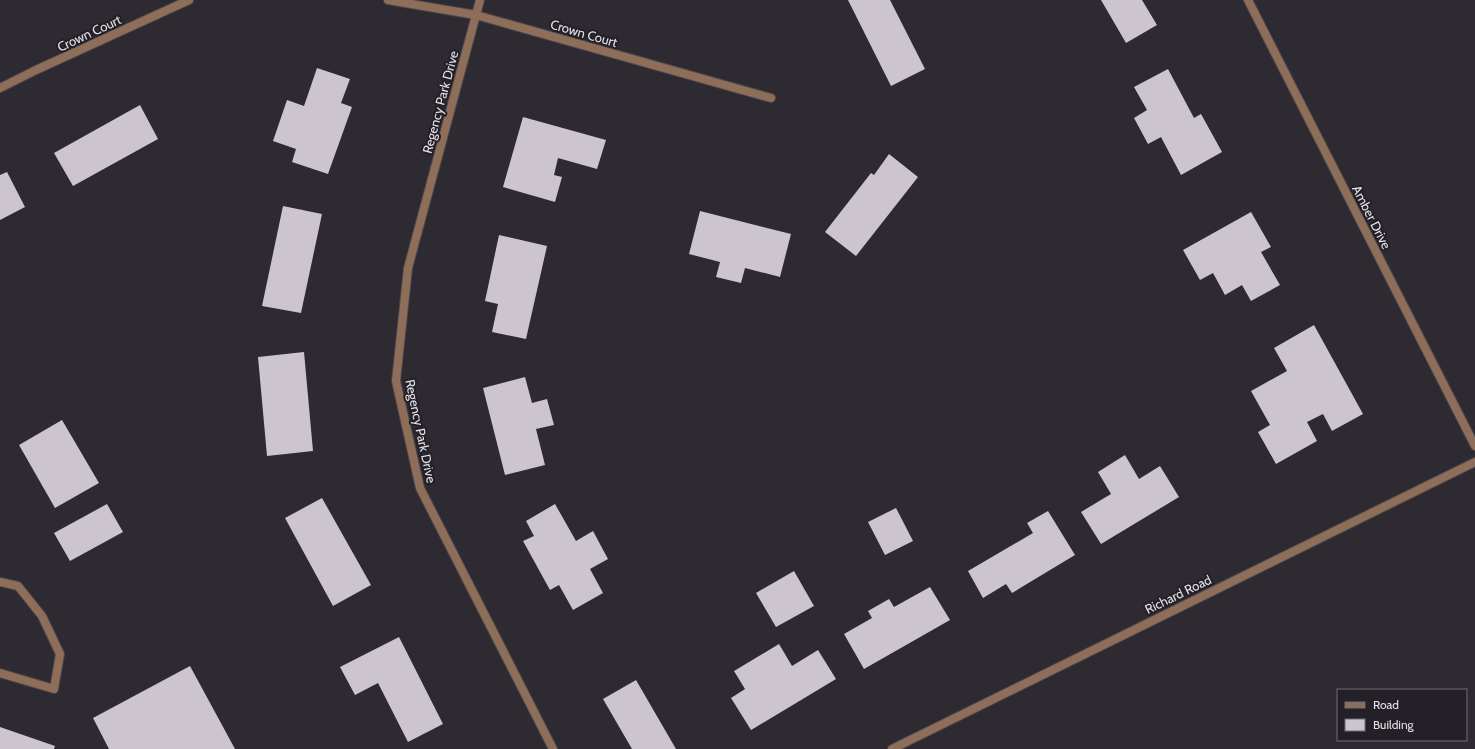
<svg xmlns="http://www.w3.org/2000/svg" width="1475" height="749" font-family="Cabin,sans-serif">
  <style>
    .building { fill: #cdc5ce }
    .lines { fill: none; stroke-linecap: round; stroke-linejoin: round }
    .lane-casing { stroke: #4b474f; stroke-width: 10 }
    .street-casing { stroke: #4b474f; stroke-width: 10 }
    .lane { stroke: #8e6e59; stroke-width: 8 }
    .street { stroke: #8e6e59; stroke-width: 8 }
    .labels { text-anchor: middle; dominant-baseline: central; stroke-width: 4; stroke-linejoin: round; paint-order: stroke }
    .street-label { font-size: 13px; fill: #e4e1e6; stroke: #242028 }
  </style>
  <rect width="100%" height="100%" fill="#2e2a32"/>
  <path class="building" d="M848,0H890L925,69L891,86Z
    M1101,0H1142L1157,25L1126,43Z
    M317,68L350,79L341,103L352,107L328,174L292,162L296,149L273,141L287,100L304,106Z
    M1168,69L1194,118L1201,114L1222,152L1181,175L1161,137L1148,144L1134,118L1147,110L1134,87Z
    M140,105L158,139L73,186L54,153Z
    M523,117L606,140L597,169L558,158L554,175L562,177L555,202L503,187Z
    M889,154L918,177L856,256L825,232L871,173L874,175Z
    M7,172L25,207L0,220V175Z
    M283,206L322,214L301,313L262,306Z
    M700,211L791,234L780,277L745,268L741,283L716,277L720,262L689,254Z
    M1251,212L1271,247L1261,252L1280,285L1251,301L1242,285L1225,295L1213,273L1200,280L1183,250Z
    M499,235L547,246L526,339L492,332L498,304L485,301Z
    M1314,325L1363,414L1332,431L1323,414L1307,422L1317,441L1276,464L1258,432L1270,425L1251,391L1287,371L1274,348Z
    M304,352L313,451L267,456L258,357Z
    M525,377L532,403L547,399L554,425L536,429L545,465L505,475L483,388Z
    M62,420L99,483L55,508L19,445Z
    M1125,455L1139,479L1160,466L1179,497L1101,544L1081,512L1111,494L1098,472Z
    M322,498L371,585L333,606L285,518Z
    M107,504L123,532L70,561L54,533Z
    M555,504L576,541L593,531L608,559L590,569L603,593L573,610L559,585L550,590L523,541L534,536L526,521Z
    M896,508L913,541L885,555L868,522Z
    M1048,511L1075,555L1012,593L1006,584L983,598L968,571L1033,533L1027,523Z
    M794,571L814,606L776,627L756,593Z
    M930,587L950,620L864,669L844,634L872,618L868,611L889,599L894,607Z
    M399,637L443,724L408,742L378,683L355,695L340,667Z
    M779,644L792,666L818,650L836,679L751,730L731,698L745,689L734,671Z
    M190,666L235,749H109L93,718Z
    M636,680L676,749H632L603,699Z
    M0,727L55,746L54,749H0Z"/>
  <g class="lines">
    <g class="lane-casing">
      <path id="lane" d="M0,582L18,586L42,616L60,654L54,689L0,673"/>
    </g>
    <g class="street-casing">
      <path id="street" d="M388,0L476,15L771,98
        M480,0L408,268L396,381L420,488L553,749
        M1248,0L1475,446
        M0,88L36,70L189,0
        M892,749L1475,462"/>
    </g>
    <use href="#lane" class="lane"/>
    <use href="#street" class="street"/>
  </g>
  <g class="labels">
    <g class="street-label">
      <text transform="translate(89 33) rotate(-25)">Crown Court</text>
      <text transform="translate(584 33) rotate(16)">Crown Court</text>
      <text transform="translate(440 102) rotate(-75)">Regency Park Drive</text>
      <text transform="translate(1372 217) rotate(63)">Amber Drive</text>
      <text transform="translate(421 431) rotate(78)">Regency Park Drive</text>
      <text transform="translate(1178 594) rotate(-26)">Richard Road</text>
    </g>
  </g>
  <rect x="1337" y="689" width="130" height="52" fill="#242028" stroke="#716d74"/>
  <rect x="1345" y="702" width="20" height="6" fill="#8e6e59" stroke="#716d74"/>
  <text x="1373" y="709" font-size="12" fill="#e4e1e6">Road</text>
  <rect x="1345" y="719" width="20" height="12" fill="#cdc5ce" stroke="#716d74"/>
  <text x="1373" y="729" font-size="12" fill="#e4e1e6">Building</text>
</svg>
